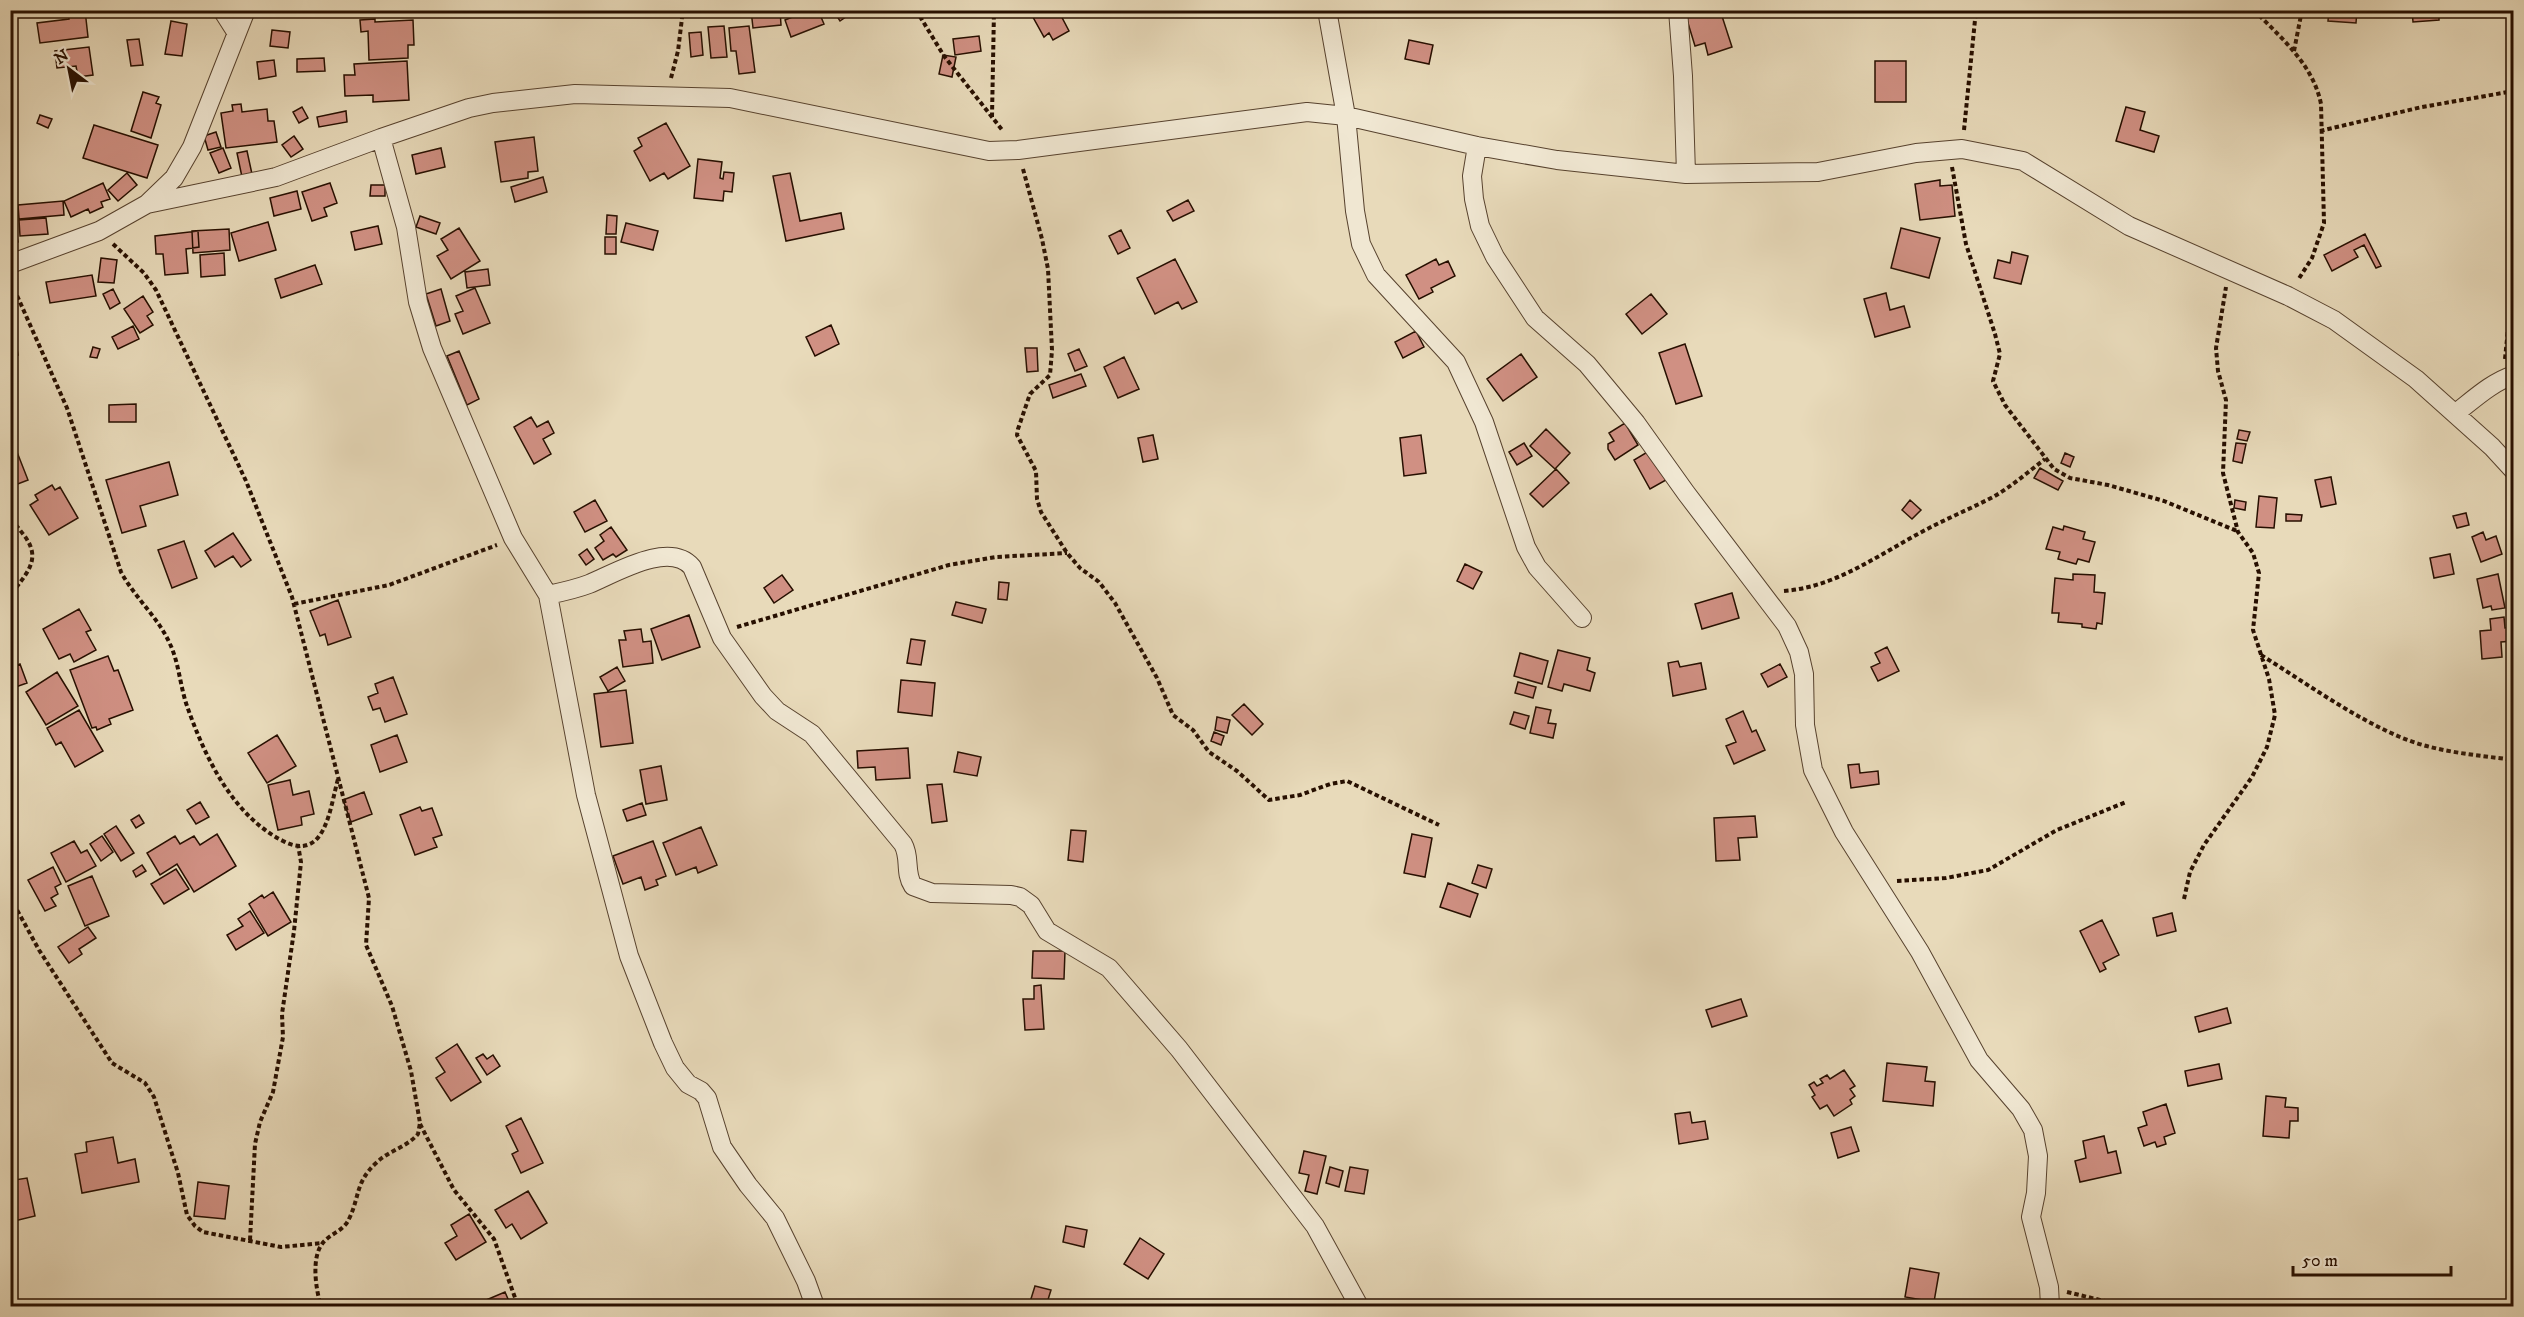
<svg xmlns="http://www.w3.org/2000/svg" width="2524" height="1317" font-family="'IM FELL DW Pica',serif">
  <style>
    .building { fill: #d09083; stroke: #270f00; stroke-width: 1.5 }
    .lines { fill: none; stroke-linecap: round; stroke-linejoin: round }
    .minor-casing { stroke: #57422e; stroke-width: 20 }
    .path { stroke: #270f00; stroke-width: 4; stroke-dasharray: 4.5 3; stroke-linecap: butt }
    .minor { stroke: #f0e7d2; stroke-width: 18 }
  </style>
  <rect width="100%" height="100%" fill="#e8daba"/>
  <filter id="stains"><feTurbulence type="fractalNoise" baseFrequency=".00333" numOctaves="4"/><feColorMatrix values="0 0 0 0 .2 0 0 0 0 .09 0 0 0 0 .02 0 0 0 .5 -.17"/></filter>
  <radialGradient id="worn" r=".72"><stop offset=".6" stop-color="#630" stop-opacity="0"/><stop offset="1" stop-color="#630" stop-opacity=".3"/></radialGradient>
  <path class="building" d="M68,10H85L88,37L40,43L37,23L69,19Z
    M751,10H780L781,25L753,28Z
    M810,10H818L824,24L791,37L785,20Z
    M833,10H848L850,14L840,21Z
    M1029,10H1058L1069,31L1053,40L1049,33L1044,37Z
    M1684,10H1720L1732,47L1708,55L1705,43L1695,46Z
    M2329,10H2357L2356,23L2328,21Z
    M2412,10H2439V20L2413,22Z
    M375,19V22L413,20L414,45H408V58L369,60L368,31L361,32L360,20Z
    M171,21L187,24L182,56L165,54Z
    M724,26L727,57L711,58L708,27Z
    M749,26L755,72L739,74L736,51H731L729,28Z
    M272,30L290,32L288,48L270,46Z
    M701,32L703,55L691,57L689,33Z
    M979,36L981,51L955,55L953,39Z
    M139,39L143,65L131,66L127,40Z
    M1409,40L1433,45L1429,64L1405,59Z
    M89,47L93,75L78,77L76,66L57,68L55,51Z
    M943,55L956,57L952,77L939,74Z
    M324,58L325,71L297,72V59Z
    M274,60L276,76L259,79L257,62Z
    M407,61L409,100L373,102V95L345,96L344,75H355L354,64Z
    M1875,61H1906V102H1875Z
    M143,92L159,97L156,103L161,105L151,138L131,131Z
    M241,104L242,112L267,109L268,121H274L277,142L226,148L221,113L233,111L232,105Z
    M302,107L308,118L299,123L293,112Z
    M2126,107L2145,112L2140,130L2159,136L2154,152L2116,141Z
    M346,111L347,122L319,127L317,117Z
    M40,115L52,119L48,128L37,123Z
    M666,123L690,166L668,179L664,173L650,181L634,151L642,146L638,138Z
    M94,125L158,145L147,178L83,158Z
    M216,132L221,147L208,150L204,136Z
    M294,136L303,149L291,157L282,145Z
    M534,137L538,171L528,172V178L501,182L495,142Z
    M223,148L231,168L219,173L210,153Z
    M441,148L445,167L416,174L412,155Z
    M247,151L252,174L242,177L237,153Z
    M698,159L722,162L720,178L723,179L724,172L734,173L732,192L724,191L723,201L694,198Z
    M127,173L137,185L118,201L108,190Z
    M790,173L800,221L841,213L844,229L786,241L773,176Z
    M543,177L547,192L515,202L511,187Z
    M1940,180V186L1952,185L1955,216L1920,220L1915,184Z
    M103,183L110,199L101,202L103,207L90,213L88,209L71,217L64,201Z
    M330,183L337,203L324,208L327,216L312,221L302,192Z
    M371,185H385V196H370Z
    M297,191L301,209L274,216L270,198Z
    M1188,200L1194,211L1173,221L1167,211Z
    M63,201L64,215L19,219L18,205Z
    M607,215L617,216L616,234H606Z
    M420,216L440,223L436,234L416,227Z
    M46,218L48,234L20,236L19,220Z
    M268,222L276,250L239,261L231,233Z
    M626,223L658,231L653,250L621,242Z
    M378,226L382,244L355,250L351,232Z
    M459,228L480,261L451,279L437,256L448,250L441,239Z
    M1901,228L1940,238L1929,278L1891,268Z
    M229,229L230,250L193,253L192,231Z
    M1121,230L1130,248L1118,254L1109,236Z
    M198,231L199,247L186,249L188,273L165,275L163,254H156L155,236Z
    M2365,234L2381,266L2376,268L2364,245L2354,250L2358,257L2332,271L2324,255Z
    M605,237H616V254H605Z
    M2012,252L2028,256L2021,284L1994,278L1998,260L2010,263Z
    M224,253L225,275L201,277L200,255Z
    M101,258L117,260L114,283L98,282Z
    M1175,259L1197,302L1182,309L1178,302L1155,314L1137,278Z
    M1436,259L1439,265L1448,261L1455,276L1431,288L1433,292L1419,299L1406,275Z
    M315,265L322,284L281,298L275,279Z
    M488,269L490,285L467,288L465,272Z
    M92,275L96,296L50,303L46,282Z
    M475,288L490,323L463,334L455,314L463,311L456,296Z
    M113,289L120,303L110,309L103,294Z
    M441,289L450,321L436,326L426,294Z
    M1886,293L1890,310L1904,306L1910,327L1875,337L1864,299Z
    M1651,294L1667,314L1642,334L1626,314Z
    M143,296L153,312L147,316L153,325L140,333L124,309Z
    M831,325L839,344L815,356L806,337Z
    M133,326L139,339L118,349L112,337Z
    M1416,331L1424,347L1403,358L1395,342Z
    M15,335L18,355L10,356V336Z
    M1685,344L1702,396L1676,404L1659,353Z
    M93,347L100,349L97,358L90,357Z
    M1025,348H1037L1038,371L1027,372Z
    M1079,349L1087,366L1075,371L1068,354Z
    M459,351L479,399L467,405L447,356Z
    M1521,354L1537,377L1503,401L1487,379Z
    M1124,357L1139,389L1118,398L1104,367Z
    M1081,374L1086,386L1053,398L1049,385Z
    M136,404V422H109V405Z
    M531,417L537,427L548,421L554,433L543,439L551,454L534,464L514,427Z
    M1625,423L1638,445L1615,460L1608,449V444L1614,441L1609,433Z
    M1546,429L1570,453L1555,469L1530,446Z
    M2239,430L2250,432L2247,441L2237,439Z
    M1153,435L1158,459L1143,462L1138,438Z
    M1421,435L1426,473L1404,476L1400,438Z
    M1524,443L1532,456L1517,465L1509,452Z
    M2236,443L2246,444L2242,463L2233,461Z
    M1649,451L1666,480L1650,489L1634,460Z
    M17,452L28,480L10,487V455Z
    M2065,453L2074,457L2070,467L2061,463Z
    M169,462L178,495L140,506L146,526L122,533L106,480Z
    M2040,468L2063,481L2058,490L2034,478Z
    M1556,469L1569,483L1543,507L1530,494Z
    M2331,477L2336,504L2321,507L2315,480Z
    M52,485L55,490L60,487L78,518L49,535L30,505L38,500L35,495Z
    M2259,496L2277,498L2274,528L2256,527Z
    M595,500L607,521L585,532L574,512Z
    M1910,500L1921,510L1912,519L1902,510Z
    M2235,500L2246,502L2245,510L2234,508Z
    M2466,513L2469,525L2457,528L2453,516Z
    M2286,514L2302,515L2301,521H2286Z
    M2064,526L2085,532L2083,539L2095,542L2089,562L2078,559L2076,564L2058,559L2060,552L2046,549L2053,527L2063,530Z
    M611,527L627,550L616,557L613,554L603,560L595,548L604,541L600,535Z
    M2483,532L2486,540L2496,536L2502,554L2481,562L2472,537Z
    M233,533L251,560L241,567L233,556L215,567L205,551Z
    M184,541L197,578L172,588L158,550Z
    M587,549L594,559L586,565L579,555Z
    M2450,554L2454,574L2434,578L2430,558Z
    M1465,564L1482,572L1473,589L1457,581Z
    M2073,574L2095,575L2094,592L2105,593L2102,624L2097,623L2096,629L2082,627V624L2058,622L2059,613H2052L2055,578L2073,580Z
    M2498,574L2505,608L2492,610L2491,606L2483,608L2477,579Z
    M782,575L793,590L774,603L764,588Z
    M999,582L1009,583L1007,600L998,599Z
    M1732,593L1739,618L1702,629L1695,604Z
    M338,600L351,637L328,645L325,634L320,636L310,611Z
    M956,602L986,609L982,623L952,615Z
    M79,609L91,630L86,632L96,650L74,662L70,654L59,659L43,629Z
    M689,615L700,647L662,660L651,629Z
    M2504,617L2505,628L2512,627L2513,641L2501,642L2502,657L2482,659L2480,631L2491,630L2490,619Z
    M641,629L643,642L651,641L653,663L623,667L619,640H626L624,631Z
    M911,639L925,641L921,665L907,663Z
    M1887,647L1899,671L1878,681L1871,667L1880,663L1875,653Z
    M1558,650L1590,658L1587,670L1595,673L1590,691L1564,684L1562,691L1548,687Z
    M1520,653L1548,661L1542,684L1514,676Z
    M108,656L114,671L118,670L133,710L109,719L111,724L97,730L96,727L92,728L70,670Z
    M1678,661L1680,667L1701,663L1706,689L1673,696L1668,663Z
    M20,664L27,683L10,689V668Z
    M1780,664L1787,677L1768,687L1761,674Z
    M617,667L625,681L608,691L600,677Z
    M57,672L78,706L46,725L26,692Z
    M393,677L407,714L385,722L380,708L373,710L368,697L378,693L375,684Z
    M901,680L935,683L932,716L898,712Z
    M1518,682L1536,687L1533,698L1515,693Z
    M626,690L633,743L601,747L594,694Z
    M1244,704L1263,724L1252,735L1232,715Z
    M1536,707L1551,710L1548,723L1556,724L1553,738L1530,733Z
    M79,710L103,751L75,767L61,742L56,745L47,728Z
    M1743,711L1752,732L1756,730L1765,750L1734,764L1726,746L1736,742L1726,719Z
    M1514,712L1529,716L1525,729L1510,724Z
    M1217,717L1230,720L1227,733L1215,730Z
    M1214,732L1224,736L1221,745L1211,741Z
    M277,735L296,766L267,783L248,753Z
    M397,735L407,762L380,772L371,745Z
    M908,748L910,778L876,780L875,767L858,768L857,751Z
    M958,752L981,757L977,776L954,772Z
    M1859,764L1860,773L1878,771L1879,784L1851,788L1848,765Z
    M661,766L667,800L646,804L640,770Z
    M290,780L293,795L309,791L314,814L301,817L302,825L278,830L268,785Z
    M942,784L947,821L932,823L927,785Z
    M364,792L372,814L351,822L343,800Z
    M200,802L209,817L196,824L187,810Z
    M642,803L646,815L627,821L623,810Z
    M420,807L422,811L432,808L442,835L433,838L437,847L415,855L400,815Z
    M139,815L144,823L136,828L131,820Z
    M1755,816L1757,837L1738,838L1740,860L1716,861L1714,818Z
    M116,826L134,853L121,861L104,834Z
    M701,827L717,865L698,873L696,867L676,875L663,843Z
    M1071,830L1086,831L1083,862L1068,860Z
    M217,834L236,866L194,892L177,864L160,875L147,853L175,836L180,844L194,836L200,845Z
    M1412,834L1432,838L1425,877L1404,873Z
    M102,836L113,852L101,861L90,844Z
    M74,841L81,853L87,850L96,866L66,882L51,853Z
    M653,841L666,876L656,880L658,885L645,890L641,877L623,884L613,856Z
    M142,865L146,871L136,877L133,871Z
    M1478,865L1492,869L1486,888L1472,883Z
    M53,867L61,884L55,887L58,894L51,898L56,906L45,911L28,880Z
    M176,869L189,889L164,904L151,884Z
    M92,876L109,916L85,926L68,886Z
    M1448,883L1478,894L1470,917L1440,907Z
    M273,892L291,922L268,936L249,904L262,895L264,898Z
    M250,911L264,933L236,950L227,935L243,926L238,919Z
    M2172,913L2176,931L2157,936L2153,918Z
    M2102,920L2119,955L2103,963L2106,969L2100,972L2080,931Z
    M88,927L96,938L79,949L82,954L69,963L58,947Z
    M1033,951H1065L1064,979L1032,978Z
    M1041,985L1044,1029L1025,1030L1023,999H1034V986Z
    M1741,999L1747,1016L1712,1027L1706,1010Z
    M2227,1008L2231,1023L2199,1032L2195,1017Z
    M457,1044L481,1082L451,1101L436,1078L445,1072L436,1058Z
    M483,1054L487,1059L493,1055L500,1066L487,1075L476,1058Z
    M1887,1063L1927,1067L1925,1081L1935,1082L1933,1106L1883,1101Z
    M2219,1064L2222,1079L2188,1086L2185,1071Z
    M1844,1070L1855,1086L1850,1089L1855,1096L1850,1100L1852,1104L1834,1116L1827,1105L1820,1109L1812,1097L1815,1095L1809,1085L1814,1082L1817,1086L1823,1083L1820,1079L1827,1075L1830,1079Z
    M2266,1096L2286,1098L2285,1107L2298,1108V1121H2290L2289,1138L2263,1136Z
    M2166,1104L2175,1133L2164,1137L2166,1144L2157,1147L2155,1142L2144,1146L2138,1128L2147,1125L2143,1112Z
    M1690,1112L1692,1123L1705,1121L1708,1139L1679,1144L1675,1114Z
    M521,1118L543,1163L521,1173L512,1154L518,1151L506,1126Z
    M1851,1127L1859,1151L1838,1158L1831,1133Z
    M2104,1136L2108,1153L2116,1151L2121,1173L2080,1182L2075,1161L2086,1158L2083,1141Z
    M113,1137L118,1163L135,1159L139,1182L82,1193L75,1154L87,1152L86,1142Z
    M1304,1151L1326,1156L1317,1194L1305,1191L1309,1175L1299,1173Z
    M10,1160L15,1180L27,1178L35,1216L10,1222Z
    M1330,1167L1343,1171L1339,1187L1326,1183Z
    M1350,1167L1368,1170L1364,1194L1345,1191Z
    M198,1182L229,1186L225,1219L194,1216Z
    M528,1191L547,1223L521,1239L512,1224L506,1228L495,1210Z
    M469,1214L486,1242L456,1260L445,1243L457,1236L451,1225Z
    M1066,1226L1087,1230L1084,1247L1063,1242Z
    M1140,1238L1164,1254L1148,1279L1124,1264Z
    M1910,1268L1939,1273L1934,1302L1905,1297Z
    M1035,1286L1051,1290L1046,1306L1030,1302Z
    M505,1292L511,1306H472Z
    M219,1302L242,1306H218Z
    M1697,1302L1698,1306H1677Z"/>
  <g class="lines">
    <g class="minor-casing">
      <path id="minor" d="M222,10L236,32
        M1327,10L1346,116L1355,211L1361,244L1376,275L1456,362L1484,422L1526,547L1537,567L1582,618
        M1678,10L1683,76L1686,174
        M381,138L406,227L418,302L432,348L513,538L548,595L586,795L629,956L663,1043L675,1068L688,1084L701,1091L707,1098L722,1147L748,1185L775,1218L806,1281L815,1306
        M1477,146L1472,176L1474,199L1480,226L1495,257L1535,318L1587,364L1636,423L1686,493L1787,626L1799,652L1804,674L1805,725L1813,770L1844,832L1920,952L1979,1060L2021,1109L2033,1130L2038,1156L2036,1193L2031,1217L2049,1287L2050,1306
        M147,204L276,177L381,138L469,108L493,103L575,94L730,98L989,151L1018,150L1307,112L1346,116L1477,146L1557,160L1686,174L1818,172L1916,153L1962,149L2023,161L2129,226L2288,296L2334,320L2416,379L2492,447L2514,471
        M10,264L99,231L147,204L174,178L192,147L246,10
        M2456,413C2474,399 2492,382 2514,375
        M548,595C562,592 576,589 589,584C614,574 669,540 692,567L722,638L763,696L777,711L812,734L903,844C911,858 904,872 913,886L932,893L1011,895L1020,897L1031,905L1047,931L1109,968L1179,1049L1315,1226L1359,1306"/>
    </g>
    <path class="path" d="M916,10L944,56L1003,131
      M2254,10C2281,38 2313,64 2321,104L2324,223L2312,258L2298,280
      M2294,51L2302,10
      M671,78L678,51L683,10
      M992,117L994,10
      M1964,130L1976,10
      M2320,131L2422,107L2514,91
      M1952,167L1966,244L1995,334L2000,354L1993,381L2005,405L2054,469L2070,478L2108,485L2164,501L2237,531
      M1023,169L1042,239L1048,269L1052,350L1050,375L1030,394L1018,429L1017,435L1036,471L1037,499L1041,512L1067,553L1080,568L1099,582L1115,603L1157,678L1173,715L1193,730L1209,752L1237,771L1269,800L1300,795L1330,784L1347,781L1439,825
      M10,209L17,243
      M113,244L144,273L156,290L246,481L292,597L369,898L366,945L392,1006L411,1071L420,1123L418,1134C407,1147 388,1151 376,1163C355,1183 360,1196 349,1219C344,1231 329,1234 322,1244C311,1259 316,1290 321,1306
      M11,282L67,408L121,572C135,598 158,617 170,644C179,663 180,686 187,706C205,757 232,815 283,841C326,863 330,807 338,779
      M2505,359L2514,270
      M10,520C16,524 19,529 23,534C44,560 25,574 10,596
      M1784,591C1835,587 1875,557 1918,534C1943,520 1968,510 1993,497C2011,487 2028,472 2045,459
      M294,604L389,585L497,545
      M737,627L949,565L996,557L1067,553
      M2261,655C2306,683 2351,716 2400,737C2435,752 2476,755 2514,760
      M1897,881L1946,878L1988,870L2057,830L2126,802
      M10,897L39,950L112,1063L145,1083L154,1097L178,1173L187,1215L195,1226L203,1232L281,1247L322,1243
      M2184,899L2190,872L2204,845L2252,777L2267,747L2275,715L2269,679L2253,630L2259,573L2253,553L2238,532L2223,473L2226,400L2218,371L2216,348L2226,287
      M420,1124L454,1190L494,1239L518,1306
      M250,1240L255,1144L260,1122L273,1092L283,1037L282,1014L294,931L301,862L298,845
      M2067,1292L2125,1306"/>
    <use href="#minor" class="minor"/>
  </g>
  <rect width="2524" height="1317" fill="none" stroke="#e8daba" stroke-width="36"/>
  <rect x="12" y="12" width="2500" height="1293" fill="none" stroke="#270f00" stroke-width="3"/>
  <rect x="18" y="18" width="2488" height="1281" fill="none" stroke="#270f00" stroke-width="1.5"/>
  <g transform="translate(69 69) rotate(328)" stroke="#f0e7d2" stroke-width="4.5" paint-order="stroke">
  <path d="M0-4.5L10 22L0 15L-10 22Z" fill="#270f00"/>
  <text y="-9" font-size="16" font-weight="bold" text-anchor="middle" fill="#270f00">N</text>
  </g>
  <path d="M2293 1266v9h158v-9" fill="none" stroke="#270f00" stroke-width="3"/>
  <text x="2302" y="1266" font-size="18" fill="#270f00" stroke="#f0e7d2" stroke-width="4.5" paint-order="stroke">50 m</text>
  <rect width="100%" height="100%" filter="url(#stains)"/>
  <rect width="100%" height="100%" fill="url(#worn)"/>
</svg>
